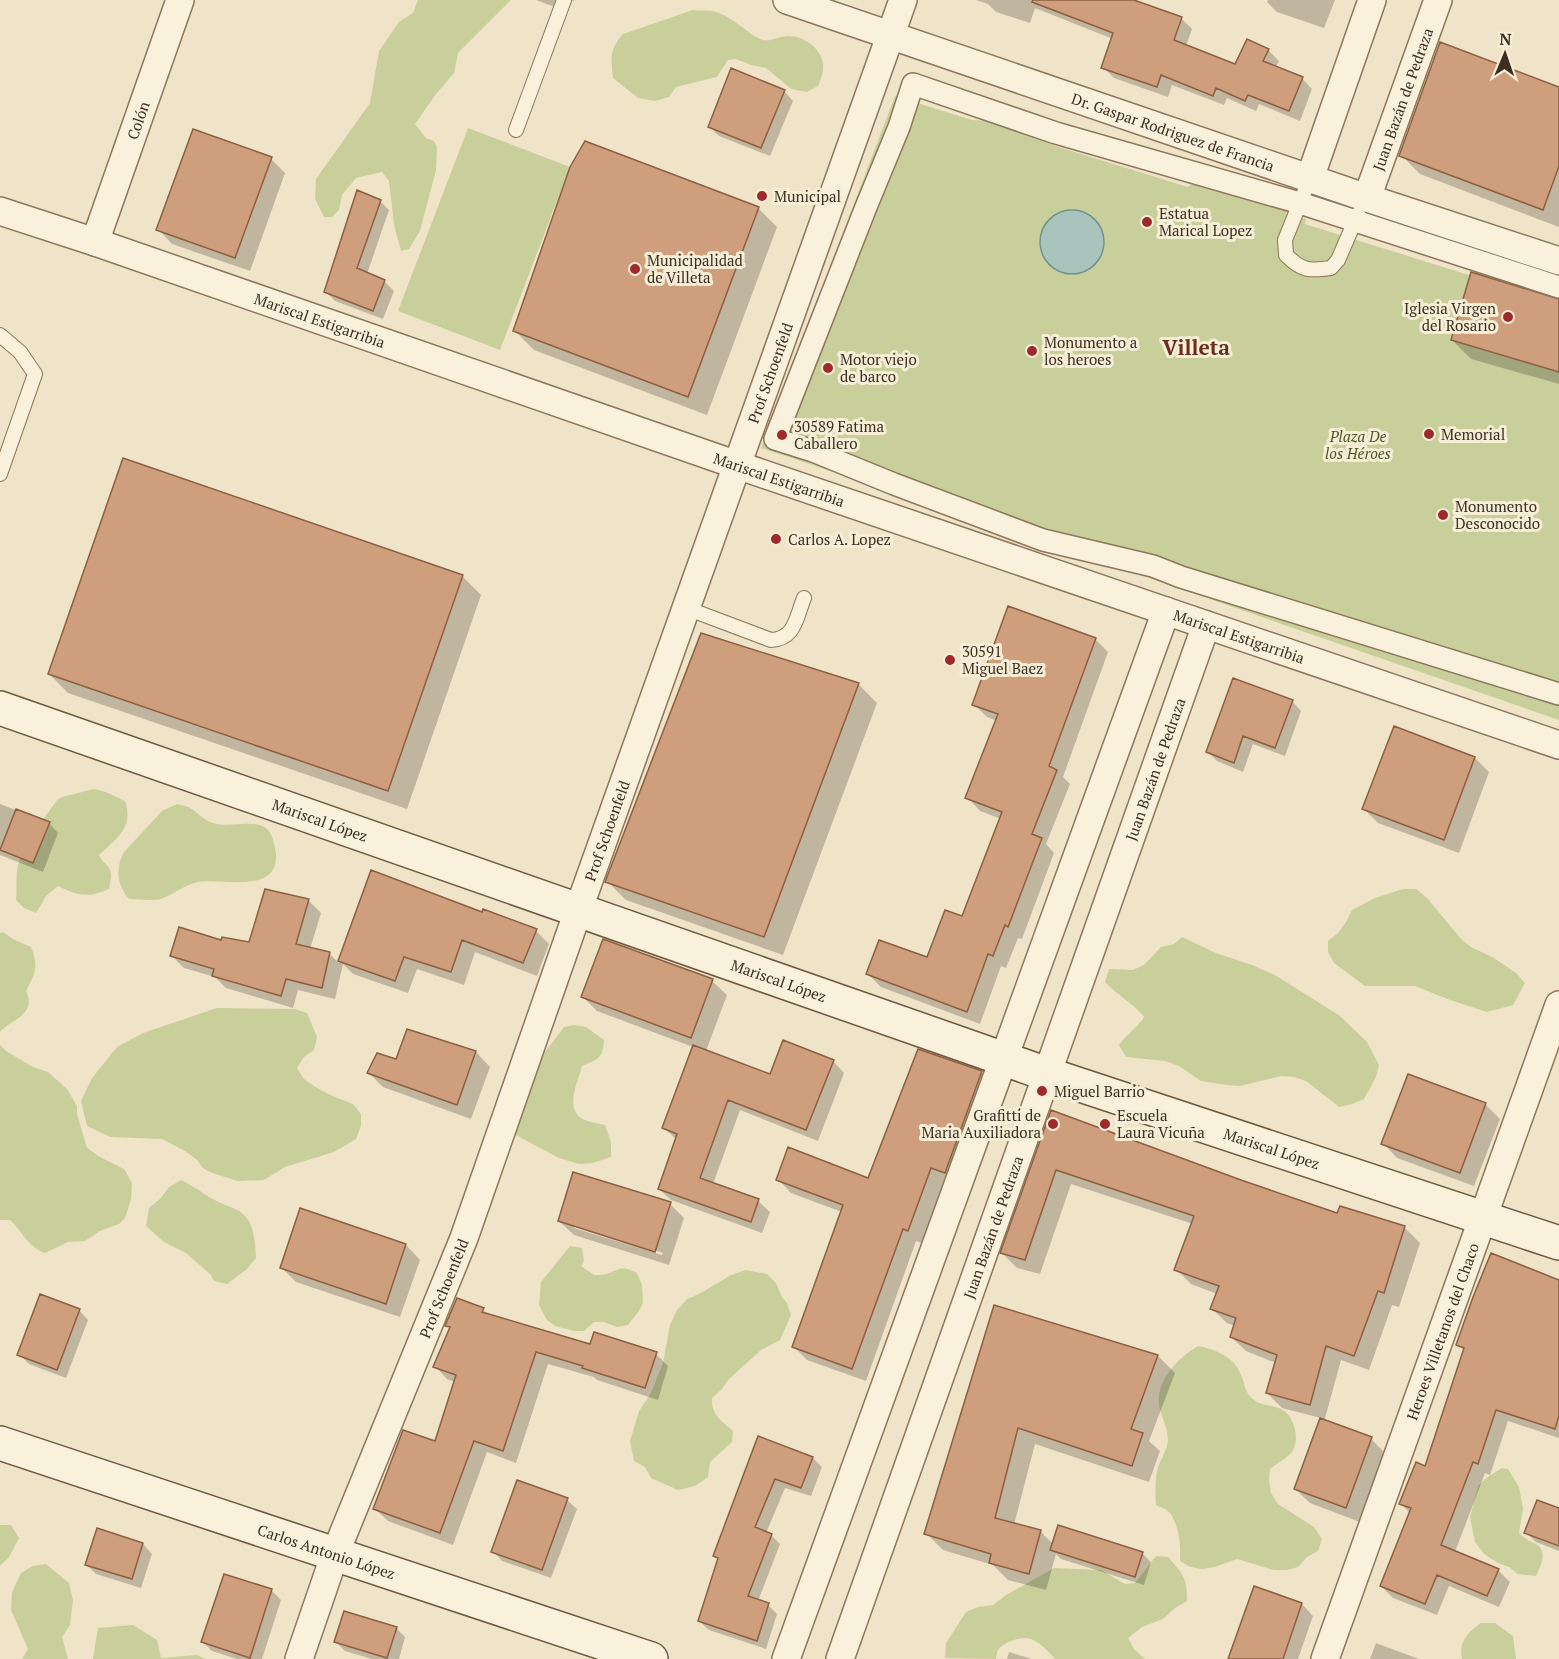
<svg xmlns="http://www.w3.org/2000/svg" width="1559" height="1659" font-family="'PT Serif',serif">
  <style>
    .green { fill: #c9cf9b }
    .water { fill: #a9c4bc; stroke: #6f938a; stroke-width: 1.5 }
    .shadow { fill: #0003; fill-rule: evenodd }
    .building { fill: #cf9f7d; stroke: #8d5f41; stroke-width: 1.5 }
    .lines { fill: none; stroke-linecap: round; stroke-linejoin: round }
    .service-casing { stroke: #8d765c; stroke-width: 16 }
    .pedestrian-casing { stroke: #8d765c; stroke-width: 24 }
    .minor-casing { stroke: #8d765c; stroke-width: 30 }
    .secondary-casing { stroke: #6f573f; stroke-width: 36 }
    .service { stroke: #faf1dc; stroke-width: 14 }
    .pedestrian { stroke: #faf1dc; stroke-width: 21 }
    .minor { stroke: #faf1dc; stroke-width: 27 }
    .secondary { stroke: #faf1dc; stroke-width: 33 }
    .poi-dot { fill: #9e2a2b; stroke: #f7eed8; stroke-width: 2 }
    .labels { text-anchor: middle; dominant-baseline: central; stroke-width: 6; stroke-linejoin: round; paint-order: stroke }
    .street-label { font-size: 15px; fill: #3d2e20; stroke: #f7eed8 }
    .poi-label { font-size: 15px; fill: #3d2e20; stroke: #f7eed8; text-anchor: start }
    .park-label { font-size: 15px; font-style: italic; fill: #4d5a26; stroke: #f7eed8 }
    .district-label { font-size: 21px; font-weight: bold; fill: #6b2e1e; stroke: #f7eed8 }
  </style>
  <rect width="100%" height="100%" fill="#f0e4c8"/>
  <path class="green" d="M418,0H511L458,53L454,73L436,94L415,124L426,138L434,141L437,147L436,170L420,231L409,249L401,251L394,225L389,181L382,172L356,178L342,195L339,210L332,217H324L315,199L316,179L370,103L379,51L399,22L413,13Z
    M693,10C699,11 706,10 712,11C731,15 743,30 760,39C769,43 777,37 786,36C804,35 825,50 823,69C823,74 820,81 818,86L807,92L791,89L766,68L751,65L736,59L728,60L717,77L676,87L669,97L655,101L638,98L613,78C611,59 609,49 623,34Z
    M895,96L972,120L1002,122L1055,146L1188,187L1200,174L1306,219L1305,224L1559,303V720L1048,543L761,448Z
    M468,128L570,167L500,350L398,311Z
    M94,789L106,792L125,801C134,828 117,838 99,855C102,862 106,863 109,868C113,874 110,882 109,889C88,898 78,896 58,886L46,896L36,913L24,908L16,900C17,891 16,880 17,871C21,844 42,822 57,800L62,797Z
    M177,804C181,805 187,806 190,808C200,814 205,822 217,824C231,827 256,819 267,829C273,834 275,846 276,854C278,895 223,878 198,882C184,885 174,894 161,899C151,901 138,899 129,899C117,885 115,869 124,852L162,811Z
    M1403,889H1416L1427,898L1461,939L1471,947L1494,958L1516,973L1525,983L1513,1005L1487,1012L1450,1000L1415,986H1365L1334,963L1328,952V941L1338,933L1346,922L1352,910L1375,898Z
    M3,932L13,939L31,947C39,967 35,973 26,991C37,1015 13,1018 0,1032V933Z
    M1182,937L1216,953L1252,965L1275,975L1340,1016L1367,1042L1379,1065L1376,1077L1364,1099L1352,1104L1339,1107L1306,1081L1294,1077L1281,1076L1240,1086L1226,1085L1201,1081L1179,1066L1165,1061L1126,1057L1119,1045C1127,1034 1137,1028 1144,1017C1133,1003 1117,995 1105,982L1109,969L1133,970L1144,965L1161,947L1174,944Z
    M217,1008L295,1009L307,1013L317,1037L314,1050L304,1057L297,1068L304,1079L314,1086L328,1094L353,1104L361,1114V1126L356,1139L334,1152L285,1167L264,1180L238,1181L215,1174L204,1169L196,1159L185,1151L162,1139L110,1137L87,1126L81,1101L92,1078L117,1047L143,1033Z
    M574,1025L586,1027L604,1040C603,1059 598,1059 582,1066C578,1081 565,1107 581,1118C587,1122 597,1123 605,1125L611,1142V1157L593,1163L579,1164L559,1158L512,1133L531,1064L542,1056L564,1027Z
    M0,1045L6,1051L33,1067L48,1072L67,1089L77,1106V1114L87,1148L100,1157L124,1169L132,1183L131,1199L125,1218L119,1224L100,1231L85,1241L68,1242L45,1253C28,1247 22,1231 10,1220H0Z
    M181,1180C192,1185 200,1191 209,1197C219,1203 230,1206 239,1211C255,1221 255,1242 256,1258L247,1269L227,1284L214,1281L210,1274L186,1253L164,1242L146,1226L149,1208L161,1198L169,1187Z
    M570,1246L582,1248L584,1261L581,1266L594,1275C599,1275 605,1275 609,1273C623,1268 622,1266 637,1273L642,1285L643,1303L639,1311L628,1325L617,1327L604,1322H594L584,1331H574L555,1326L547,1320L539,1305L541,1282Z
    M746,1270L767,1274L776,1283L782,1297L787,1303L791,1315L780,1340L761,1350L729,1379L722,1389L712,1398C711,1415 721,1420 733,1431L732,1442L710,1462L708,1477L695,1486L678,1490L651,1478L645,1467L634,1461L630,1441L639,1411L651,1393L663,1363L670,1325L677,1310L687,1299L699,1294L731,1275Z
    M1198,1346C1215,1349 1235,1357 1241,1375C1244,1381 1245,1391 1250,1396C1259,1407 1272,1404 1283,1410C1295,1418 1300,1440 1292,1452C1287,1458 1277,1463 1270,1469L1269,1481L1271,1493L1278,1504L1314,1527L1322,1539L1318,1551L1307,1557L1298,1567L1287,1570H1274L1237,1559L1215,1567L1202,1569L1190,1567L1180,1561C1181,1545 1179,1524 1169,1512C1165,1508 1160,1507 1156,1505C1155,1493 1155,1479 1158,1467C1161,1459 1167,1450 1168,1441C1168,1428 1161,1417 1159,1405C1156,1380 1178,1358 1198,1346Z
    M1502,1468L1508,1469L1519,1487L1523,1509L1519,1533C1526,1540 1529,1540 1536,1544C1548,1551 1541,1566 1536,1576L1518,1574L1509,1567L1498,1563L1484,1554L1475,1542L1470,1517L1478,1486L1486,1478Z
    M0,1525H11L19,1538L9,1557L0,1566Z
    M1156,1556L1168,1557C1183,1574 1187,1577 1187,1601L1175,1608L1163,1619L1142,1627L1128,1638L1134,1649L1145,1659H1055C1049,1652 1042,1644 1033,1640C1025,1635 1003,1641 998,1650C997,1653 996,1656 996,1659L945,1658L946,1643L966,1612L978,1607L993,1605L1006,1595L1054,1568L1101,1570L1125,1584L1135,1583Z
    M46,1564L69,1583L73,1600L70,1625L62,1637L68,1659H22L28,1649L11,1610L12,1592L21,1573L33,1566Z
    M1481,1623H1495L1513,1636L1516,1659H1462C1458,1642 1468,1632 1481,1623Z
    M133,1625L157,1640L161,1658L197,1655L205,1659H93L98,1628Z"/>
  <path class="water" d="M1040 242a32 32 0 1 1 64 0a32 32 0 1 1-64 0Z"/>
  <path class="shadow" d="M536,0H575L567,3L563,10Z
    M976,0H1130L1181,18L1192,29L1186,46L1236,66L1268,50L1279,61L1275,68L1302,78L1312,89L1300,121L1259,104L1256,111L1227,98L1224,105L1172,85L1168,97L1114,78L1103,67L1113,39L1035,8L1030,23L996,12L988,4Z
    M1268,0H1335L1324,28L1277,12L1267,2Z
    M1559,89V227L1420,174L1401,155Z
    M784,91L793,101L770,156L719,136L709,126Z
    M271,159L285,173L250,271L172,244L158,229Z
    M380,201L389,210L367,274L384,281L394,291L383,319L335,301L326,292Z
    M758,208L777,227L707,415L534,350L515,331Z
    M1559,301V384L1471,359L1452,340Z
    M462,576L481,595L407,809L68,693L49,674Z
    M1095,639L1108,652L1063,777L1070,784L1046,844L1054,853L1022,939L1018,938L1006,968L1001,966L980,1024L881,987L868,974L928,959L962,918L1001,819L980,811L967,797L997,721L987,717L974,704Z
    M858,684L877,703L783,955L626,900L607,881Z
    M1292,701L1301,711L1285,756L1253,744L1243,772L1217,761L1208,752Z
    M1475,758L1489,772L1459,853L1378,823L1364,809Z
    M0,804L49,823L58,833L43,872L0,855Z
    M372,872L483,914L536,931L549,944L537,976L475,952L464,985L417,969L408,993L353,974L343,964L335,999L298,990L293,1008L226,988L215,977L184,968L172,956L222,942L250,944L309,901L321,913L310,949L330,954L339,963Z
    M712,981L727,995L706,1051L771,1076L833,1061L844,1073L818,1141L740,1110L713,1184L758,1201L770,1212L762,1233L671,1200L659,1189L677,1140L663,1127L693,1047L597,1011L583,997Z
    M408,1031L476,1052L490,1067L471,1119L383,1087L369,1073L397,1061Z
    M919,1051L982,1073L995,1086L958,1185L944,1180L922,1243L916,1241L866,1381L807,1360L794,1347L842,1212L791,1193L778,1179L869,1180Z
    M1485,1104L1500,1119L1474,1186L1397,1158L1383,1143Z
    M1052,1111L1241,1181L1338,1215L1341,1208L1405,1228L1420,1243L1399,1307L1392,1305L1369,1370L1341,1360L1324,1422L1371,1439L1385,1453L1360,1522L1310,1503L1295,1489L1321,1418L1282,1408L1267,1393L1276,1363L1246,1351L1231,1337L1235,1326L1227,1323L1212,1309L1217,1294L1191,1284L1176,1269L1193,1224L1071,1184L1040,1274L1017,1268L1002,1253Z
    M670,1204L684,1218L669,1265L574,1235L559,1221ZM574,1225L663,1253L662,1255L574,1228Z
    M301,1210L406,1245L420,1260L400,1317L296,1282L282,1268Z
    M1559,1282V1438L1508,1421L1490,1475L1485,1473L1455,1552L1498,1570L1510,1582L1499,1607L1449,1586L1437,1615L1393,1598L1381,1586L1411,1514L1401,1504L1426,1468L1465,1351L1458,1344Z
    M995,1307L1158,1356L1175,1373L1149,1441L1160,1451L1149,1482L1035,1444L1014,1525L1040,1531L1053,1544L1142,1553L1151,1562L1144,1585L1061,1559L1056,1554L1046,1590L1008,1580L993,1565L943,1550L926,1533Z
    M79,1310L88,1320L66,1378L29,1364L19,1354Z
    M483,1310L489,1316L591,1346L656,1354L668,1366L658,1400L597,1380L594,1377L548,1364L516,1463L487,1452L453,1545L388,1521L375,1509L436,1443L455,1382L447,1379L435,1366L451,1329L447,1325Z
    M759,1438L813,1458L822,1467L811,1496L785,1488L766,1533L771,1535L780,1544L758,1601L768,1605L777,1614L766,1649L709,1630L699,1621L719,1560L715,1556Z
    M567,1500L577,1509L551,1578L502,1561L493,1551Z
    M1559,1509V1551L1536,1542L1526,1533Z
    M143,1544L152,1554L141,1588L96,1574L87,1565Z
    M225,1575L272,1591L281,1600L262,1659H237L212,1651L203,1642Z
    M1254,1588L1302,1604L1313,1616L1298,1659H1229Z
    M396,1628L405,1637L399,1659H372L345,1651L336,1642Z
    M1376,1643L1419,1659H1370Z
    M1009,1652L1032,1659H1007Z"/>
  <path class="building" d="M1033,0H1134L1182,17L1174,40L1235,64L1247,39L1269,49L1263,61L1303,77L1289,111L1248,95L1245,101L1216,88L1213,96L1161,75L1157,87L1101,68L1113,33L1032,2Z
    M1440,42L1559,87V166L1543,210L1399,156Z
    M731,68L785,90L761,148L708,127Z
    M193,129L272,157L235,258L156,230Z
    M585,141L759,207L688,397L513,331L570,167Z
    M357,190L381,200L357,268L385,280L373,311L324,292Z
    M1471,272L1559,299V372L1451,340Z
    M123,458L463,575L388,791L48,674Z
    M1008,606L1096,638L1049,766L1057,770L1032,834L1042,838L1008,927L1005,925L993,956L988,954L967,1012L866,974L879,940L927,957L945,910L962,916L1002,812L965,798L998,714L972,705Z
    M701,633L859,683L764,937L605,882Z
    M1233,678L1293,700L1275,748L1243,736L1234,763L1206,752Z
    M1394,726L1475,757L1444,840L1362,809Z
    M16,809L50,822L33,863L0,850Z
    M371,870L482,912L483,909L537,929L523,963L462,940L451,972L404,957L395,981L338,961Z
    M265,889L309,899L296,944L330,952L322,988L286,979L281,996L212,976L214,969L170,956L179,927L221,940L222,937L249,942Z
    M603,939L713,979L691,1038L581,997Z
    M407,1029L476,1051L457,1105L367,1073L377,1053L396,1059Z
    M783,1040L834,1060L806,1130L728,1100L700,1178L759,1199L751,1222L658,1189L677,1134L662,1128L693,1045L770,1074Z
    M918,1049L982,1071L945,1173L931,1168L908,1231L903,1229L852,1369L792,1347L843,1205L776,1180L788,1147L868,1178Z
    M1408,1074L1486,1103L1460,1173L1381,1144Z
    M1051,1110L1241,1180L1337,1213L1340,1206L1405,1226L1384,1293L1378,1291L1354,1356L1326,1346L1310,1405L1266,1393L1277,1355L1230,1337L1236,1318L1210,1309L1219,1286L1174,1270L1194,1216L1056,1170L1025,1260L1000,1253Z
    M573,1172L671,1202L655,1252L558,1221Z
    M300,1208L406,1244L386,1304L280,1268Z
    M1491,1253L1559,1280V1416L1555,1429L1496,1410L1478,1464L1473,1462L1441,1545L1499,1569L1487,1596L1437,1575L1425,1604L1380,1586L1411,1508L1399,1504L1416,1462L1425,1466L1464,1348L1456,1345L1473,1297Z
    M40,1294L80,1309L57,1370L17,1355Z
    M457,1298L484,1308L482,1312L590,1344L594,1332L657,1352L645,1388L582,1368L583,1366L536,1352L503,1451L474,1441L440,1533L373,1509L403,1430L435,1441L456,1375L433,1367L450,1327L445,1326Z
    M994,1305L1158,1355L1131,1429L1143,1433L1132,1466L1018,1428L995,1518L1041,1530L1029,1574L989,1563L991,1554L924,1534Z
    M1320,1418L1372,1437L1346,1508L1294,1489Z
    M758,1436L813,1457L801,1488L775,1479L755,1527L772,1534L748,1596L769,1603L757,1641L698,1621L718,1558L713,1556Z
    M517,1480L568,1498L542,1570L491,1552Z
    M1537,1500L1559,1508V1546L1524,1533Z
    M1058,1525L1143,1552L1135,1577L1050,1550Z
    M97,1528L143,1543L132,1579L85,1565Z
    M224,1574L272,1589L250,1658L201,1642Z
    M1254,1586L1302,1603L1283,1659H1228Z
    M344,1611L397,1627L387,1658L334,1642Z"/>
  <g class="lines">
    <g class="service-casing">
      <path id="service" d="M516,130L564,0
        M1310,178L1285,240L1286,255C1302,271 1309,271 1331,268L1338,260L1358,214
        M0,335L20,352L35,374L0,474
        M686,608L771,640C795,639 796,618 804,598"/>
    </g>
    <g class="pedestrian-casing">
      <path id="pedestrian" d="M1559,287L1300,203L1056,133L913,84L899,127L866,207L775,439L813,451L894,484L1043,540L1153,566L1181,577L1559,694"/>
    </g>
    <g class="minor-casing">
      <g id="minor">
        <path id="s1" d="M787,0L1367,198L1559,261"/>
        <path d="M1310,178L1372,0"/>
        <path id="s2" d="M1367,198L1438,0"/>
        <path id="s3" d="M0,211L95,242L737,465L1559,745"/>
        <path id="s4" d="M95,242L180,0"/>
        <path id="s5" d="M299,1659L335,1554L464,1238L578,911L903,0"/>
        <path d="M786,1659L1166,611"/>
        <path id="s6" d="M840,1659L1206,625"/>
        <path id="s7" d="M1325,1659L1559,1005"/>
      </g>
    </g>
    <g class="secondary-casing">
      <g id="secondary">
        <path id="s8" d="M0,708L1047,1074L1559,1243"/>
        <path id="s9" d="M0,1443L651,1659"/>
      </g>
    </g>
    <use href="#service" class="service"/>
    <use href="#pedestrian" class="pedestrian"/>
    <use href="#minor" class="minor"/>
    <use href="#secondary" class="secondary"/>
  </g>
  <g class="poi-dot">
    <circle cx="762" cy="196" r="6"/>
    <circle cx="1147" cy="222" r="6"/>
    <circle cx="635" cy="269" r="6"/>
    <circle cx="1508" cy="317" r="6"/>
    <circle cx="1032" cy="351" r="6"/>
    <circle cx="828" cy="368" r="6"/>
    <circle cx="1429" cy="434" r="6"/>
    <circle cx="782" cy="435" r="6"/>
    <circle cx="1443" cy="515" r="6"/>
    <circle cx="776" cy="539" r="6"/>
    <circle cx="950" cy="660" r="6"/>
    <circle cx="1042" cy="1091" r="6"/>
    <circle cx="1053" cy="1124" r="6"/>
    <circle cx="1105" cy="1124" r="6"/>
  </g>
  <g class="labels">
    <g class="street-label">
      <text stroke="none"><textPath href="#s2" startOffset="105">Juan Bazán de Pedraza</textPath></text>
      <text stroke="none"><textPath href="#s4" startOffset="129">Colón</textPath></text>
      <text stroke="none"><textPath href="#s1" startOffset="408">Dr. Gaspar Rodriguez de Francia</textPath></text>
      <text stroke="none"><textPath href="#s3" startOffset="338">Mariscal Estigarribia</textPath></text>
      <text stroke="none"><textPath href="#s5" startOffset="1370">Prof Schoenfeld</textPath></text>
      <text stroke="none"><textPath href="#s3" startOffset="824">Mariscal Estigarribia</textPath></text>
      <text stroke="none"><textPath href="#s3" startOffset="1310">Mariscal Estigarribia</textPath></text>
      <text stroke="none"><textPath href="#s6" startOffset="944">Juan Bazán de Pedraza</textPath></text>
      <text stroke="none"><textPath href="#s8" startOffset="339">Mariscal López</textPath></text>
      <text stroke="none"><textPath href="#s5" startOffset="884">Prof Schoenfeld</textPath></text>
      <text stroke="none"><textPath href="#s8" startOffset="825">Mariscal López</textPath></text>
      <text stroke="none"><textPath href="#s8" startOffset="1346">Mariscal López</textPath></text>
      <text stroke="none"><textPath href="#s6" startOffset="458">Juan Bazán de Pedraza</textPath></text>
      <text stroke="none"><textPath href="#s5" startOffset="398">Prof Schoenfeld</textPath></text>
      <text stroke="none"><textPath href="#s7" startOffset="348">Heroes Villetanos del Chaco</textPath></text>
      <text stroke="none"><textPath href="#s9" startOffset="344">Carlos Antonio López</textPath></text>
    </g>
    <g class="poi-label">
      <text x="774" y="196">Municipal</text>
      <text x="1159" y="213">Estatua<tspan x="1159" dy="17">Marical Lopez</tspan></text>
      <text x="647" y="260">Municipalidad<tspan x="647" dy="17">de Villeta</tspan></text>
      <text x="1496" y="308" text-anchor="end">Iglesia Virgen<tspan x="1496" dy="17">del Rosario</tspan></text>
      <text x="1044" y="342">Monumento a<tspan x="1044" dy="17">los heroes</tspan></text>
      <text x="840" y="359">Motor viejo<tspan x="840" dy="17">de barco</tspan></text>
      <text x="794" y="426">30589 Fatima<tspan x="794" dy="17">Caballero</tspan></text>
      <text x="1441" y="434">Memorial</text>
      <text x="1455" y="506">Monumento<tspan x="1455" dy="17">Desconocido</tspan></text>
      <text x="788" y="539">Carlos A. Lopez</text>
      <text x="962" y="651">30591<tspan x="962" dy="17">Miguel Baez</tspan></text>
      <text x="1054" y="1091">Miguel Barrio</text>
      <text x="1041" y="1115" text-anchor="end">Grafitti de<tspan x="1041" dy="17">Maria Auxiliadora</tspan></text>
      <text x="1117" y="1115">Escuela<tspan x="1117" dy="17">Laura Vicuña</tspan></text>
    </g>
    <g class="park-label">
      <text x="1358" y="436">Plaza De<tspan x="1358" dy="17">los Héroes</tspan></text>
    </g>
    <g class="district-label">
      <text x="1196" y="347">Villeta</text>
    </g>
  </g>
  <g transform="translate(1505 54) rotate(2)" stroke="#f7eed8" stroke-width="4.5" paint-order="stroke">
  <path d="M0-4.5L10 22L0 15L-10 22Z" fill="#3d2e20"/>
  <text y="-9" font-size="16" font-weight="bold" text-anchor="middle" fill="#3d2e20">N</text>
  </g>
</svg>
